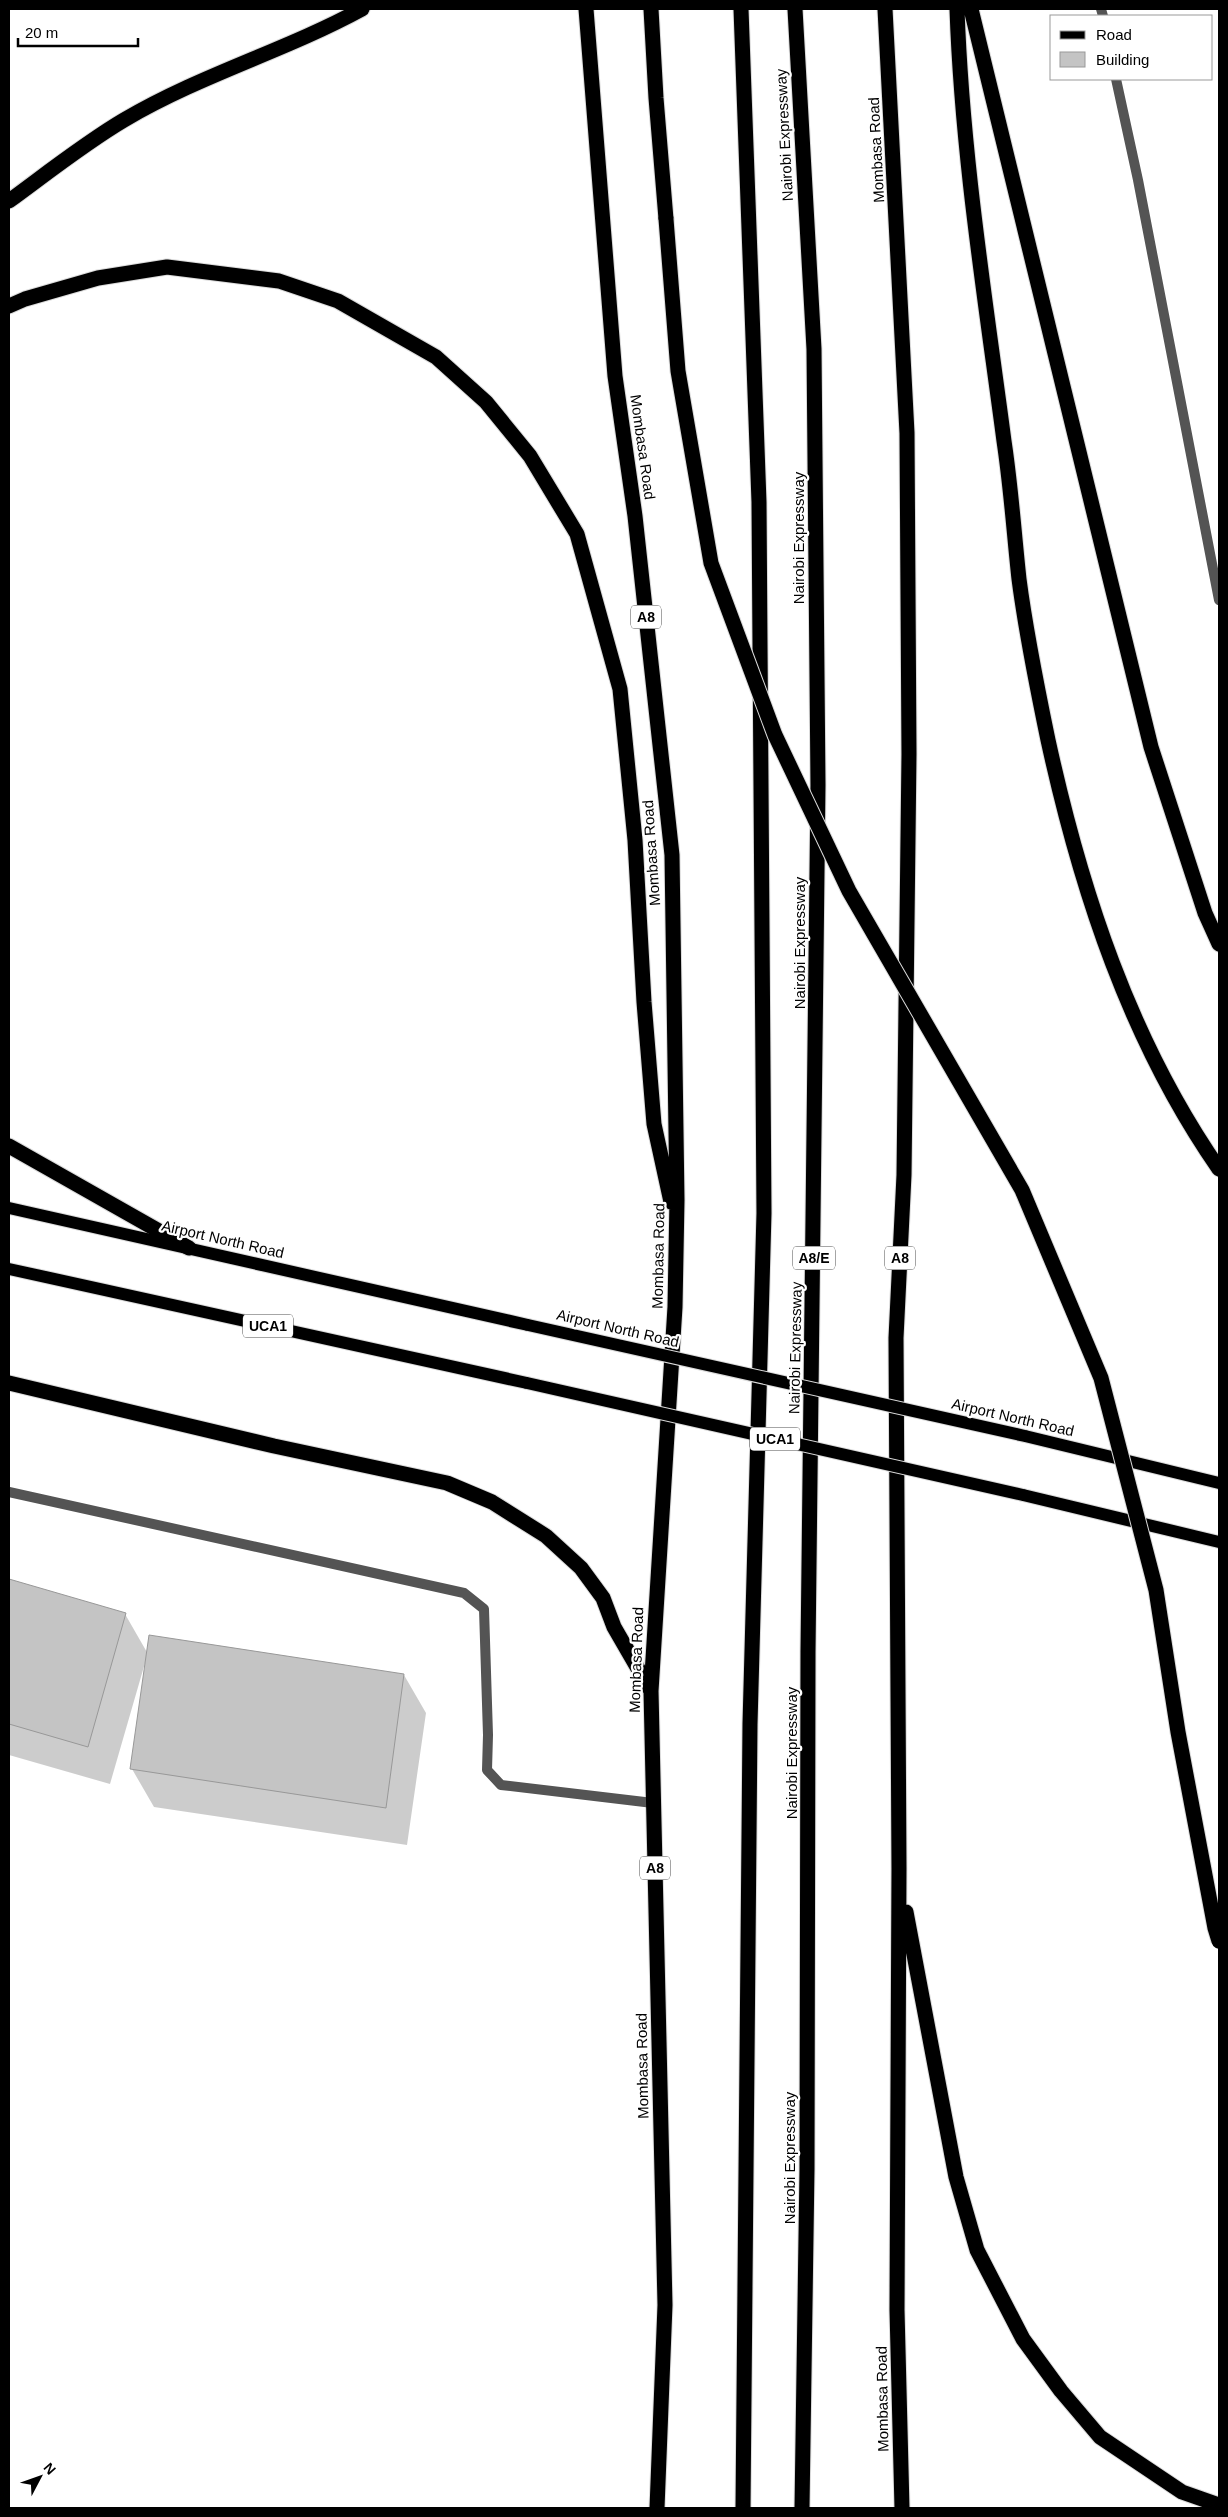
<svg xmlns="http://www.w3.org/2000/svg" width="1228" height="2517" font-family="Helvetica,sans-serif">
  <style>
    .shadow { fill: #0003 }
    .building { fill: #c4c4c4; stroke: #989898 }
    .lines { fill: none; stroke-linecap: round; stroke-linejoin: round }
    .primary-casing { stroke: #dbdbdb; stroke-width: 14 }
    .highway-casing { stroke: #dbdbdb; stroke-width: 17 }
    .lane { stroke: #545454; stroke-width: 10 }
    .primary { stroke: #000; stroke-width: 12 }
    .highway { stroke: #000; stroke-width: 15 }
    .primary-bridge-casing { stroke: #dbdbdb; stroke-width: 14; stroke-linecap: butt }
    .highway-bridge-casing { stroke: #dbdbdb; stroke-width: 17; stroke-linecap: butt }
    .primary-bridge { stroke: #000; stroke-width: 12 }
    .highway-bridge { stroke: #000; stroke-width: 15 }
    .labels { text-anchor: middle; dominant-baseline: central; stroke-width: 4.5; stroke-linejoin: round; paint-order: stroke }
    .shield { fill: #fff; stroke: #4c4c4c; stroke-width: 1 }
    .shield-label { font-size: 14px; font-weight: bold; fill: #000 }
    .street-label { font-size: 15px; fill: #000; stroke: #fff }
  </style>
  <rect width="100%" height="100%" fill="#fff"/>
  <path class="shadow" d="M9,1581L125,1614L148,1654L404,1675L426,1713L407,1845L154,1807L132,1769L147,1656L110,1784L9,1755Z"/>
  <path class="building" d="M9,1579L126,1613L88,1747L9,1724Z
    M149,1635L404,1674L386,1808L130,1769Z"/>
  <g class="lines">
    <g class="primary-casing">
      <path id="primary" d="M9,1208L528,1325
        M9,1269L527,1383
        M1025,1436L1219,1483
        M1023,1495L1219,1542"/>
    </g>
    <g class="highway-casing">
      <path id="highway" d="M586,9L615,376L635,516L672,855L677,1200L675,1307L651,1691L665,2305L657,2508
        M651,9L656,98L666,219
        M741,9L759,502L764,1213L750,1724L743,2508
        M795,9L814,349L818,785L808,1652L807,2169L802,2508
        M885,9L907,433L909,754L904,1175L896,1338L899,1868L897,2310L902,2508
        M957,9C962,154 985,297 1004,441C1011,487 1014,533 1019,579C1026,633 1037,687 1048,740C1081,891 1130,1041 1219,1169
        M971,9L1151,747L1205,913L1219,944
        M9,201C46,174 85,143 124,120C200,75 285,51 362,9
        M9,306L25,299L98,278L167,267L279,281L338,301L436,357L486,402L530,456L577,534L620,689L635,840L644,1002L654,1124L671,1202
        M9,1146L189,1248
        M9,1383L274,1446L447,1483L492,1502L546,1536L581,1568L603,1598L614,1627L651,1691
        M906,1912L956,2177L977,2250L1023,2339L1061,2391L1100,2437L1182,2492L1219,2505"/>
    </g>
    <path class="lane" d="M1101,9L1103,16
      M1116,79L1138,180L1219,600
      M9,1492L464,1593L484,1609L488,1735L487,1770L501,1785L653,1803"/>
    <use href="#primary" class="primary"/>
    <use href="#highway" class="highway"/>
    <g class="primary-bridge-casing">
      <path id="primary-bridge" d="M528,1325L1025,1436
        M527,1383L1023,1495"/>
    </g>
    <g class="highway-bridge-casing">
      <path id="highway-bridge" d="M666,219L678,371L711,563L775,735L849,891L1022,1190L1101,1378L1156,1590L1178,1732L1215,1928L1219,1941"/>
    </g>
    <use href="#primary-bridge" class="primary-bridge"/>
    <use href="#highway-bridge" class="highway-bridge"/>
  </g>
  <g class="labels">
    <g class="shield">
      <rect x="631" y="605.5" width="30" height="23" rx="4"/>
      <rect x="793" y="1246.5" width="42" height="23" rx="4"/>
      <rect x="885" y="1246.5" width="30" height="23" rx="4"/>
      <rect x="243" y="1314.5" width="50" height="23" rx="4"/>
      <rect x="750" y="1427.5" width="50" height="23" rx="4"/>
      <rect x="640" y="1856.5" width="30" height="23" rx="4"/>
    </g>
    <g class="shield-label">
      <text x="646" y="617">A8</text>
      <text x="814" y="1258">A8/E</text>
      <text x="900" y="1258">A8</text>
      <text x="268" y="1326">UCA1</text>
      <text x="775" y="1439">UCA1</text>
      <text x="655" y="1868">A8</text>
    </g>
    <g class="street-label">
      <text transform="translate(784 135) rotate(-93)">Nairobi Expressway</text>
      <text transform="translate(876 150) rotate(-93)">Mombasa Road</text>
      <text transform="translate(643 447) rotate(82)">Mombasa Road</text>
      <text transform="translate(798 538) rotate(-90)">Nairobi Expressway</text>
      <text transform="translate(651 853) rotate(-94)">Mombasa Road</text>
      <text transform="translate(799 943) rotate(-90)">Nairobi Expressway</text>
      <text transform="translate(223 1239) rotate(13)">Airport North Road</text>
      <text transform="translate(658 1256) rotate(-89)">Mombasa Road</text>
      <text transform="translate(618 1328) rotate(13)">Airport North Road</text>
      <text transform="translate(795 1348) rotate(-89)">Nairobi Expressway</text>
      <text transform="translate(1013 1417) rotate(13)">Airport North Road</text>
      <text transform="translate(636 1660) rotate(-88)">Mombasa Road</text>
      <text transform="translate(791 1753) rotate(-90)">Nairobi Expressway</text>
      <text transform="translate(642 2066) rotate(-91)">Mombasa Road</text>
      <text transform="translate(789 2158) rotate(-90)">Nairobi Expressway</text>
      <text transform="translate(882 2399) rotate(-91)">Mombasa Road</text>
    </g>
  </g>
  <rect width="1228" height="2517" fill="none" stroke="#000000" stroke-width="20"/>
  <rect x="1050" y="15" width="162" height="65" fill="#ffffff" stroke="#999999"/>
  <rect x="1060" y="31" width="25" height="8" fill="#000000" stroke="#999999"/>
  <text x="1096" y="40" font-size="15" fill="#000000">Road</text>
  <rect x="1060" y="52" width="25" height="15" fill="#c4c4c4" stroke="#999999"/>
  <text x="1096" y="65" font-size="15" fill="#000000">Building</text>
  <g transform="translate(40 2477) rotate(49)" stroke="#ffffff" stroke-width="4" paint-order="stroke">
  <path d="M0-4L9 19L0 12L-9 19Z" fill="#000000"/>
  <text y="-8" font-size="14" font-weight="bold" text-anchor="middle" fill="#000000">N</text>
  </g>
  <path d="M18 38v8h120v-8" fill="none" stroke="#000000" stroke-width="2.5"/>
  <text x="25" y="38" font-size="15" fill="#000000" stroke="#ffffff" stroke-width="4" paint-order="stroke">20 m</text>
</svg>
